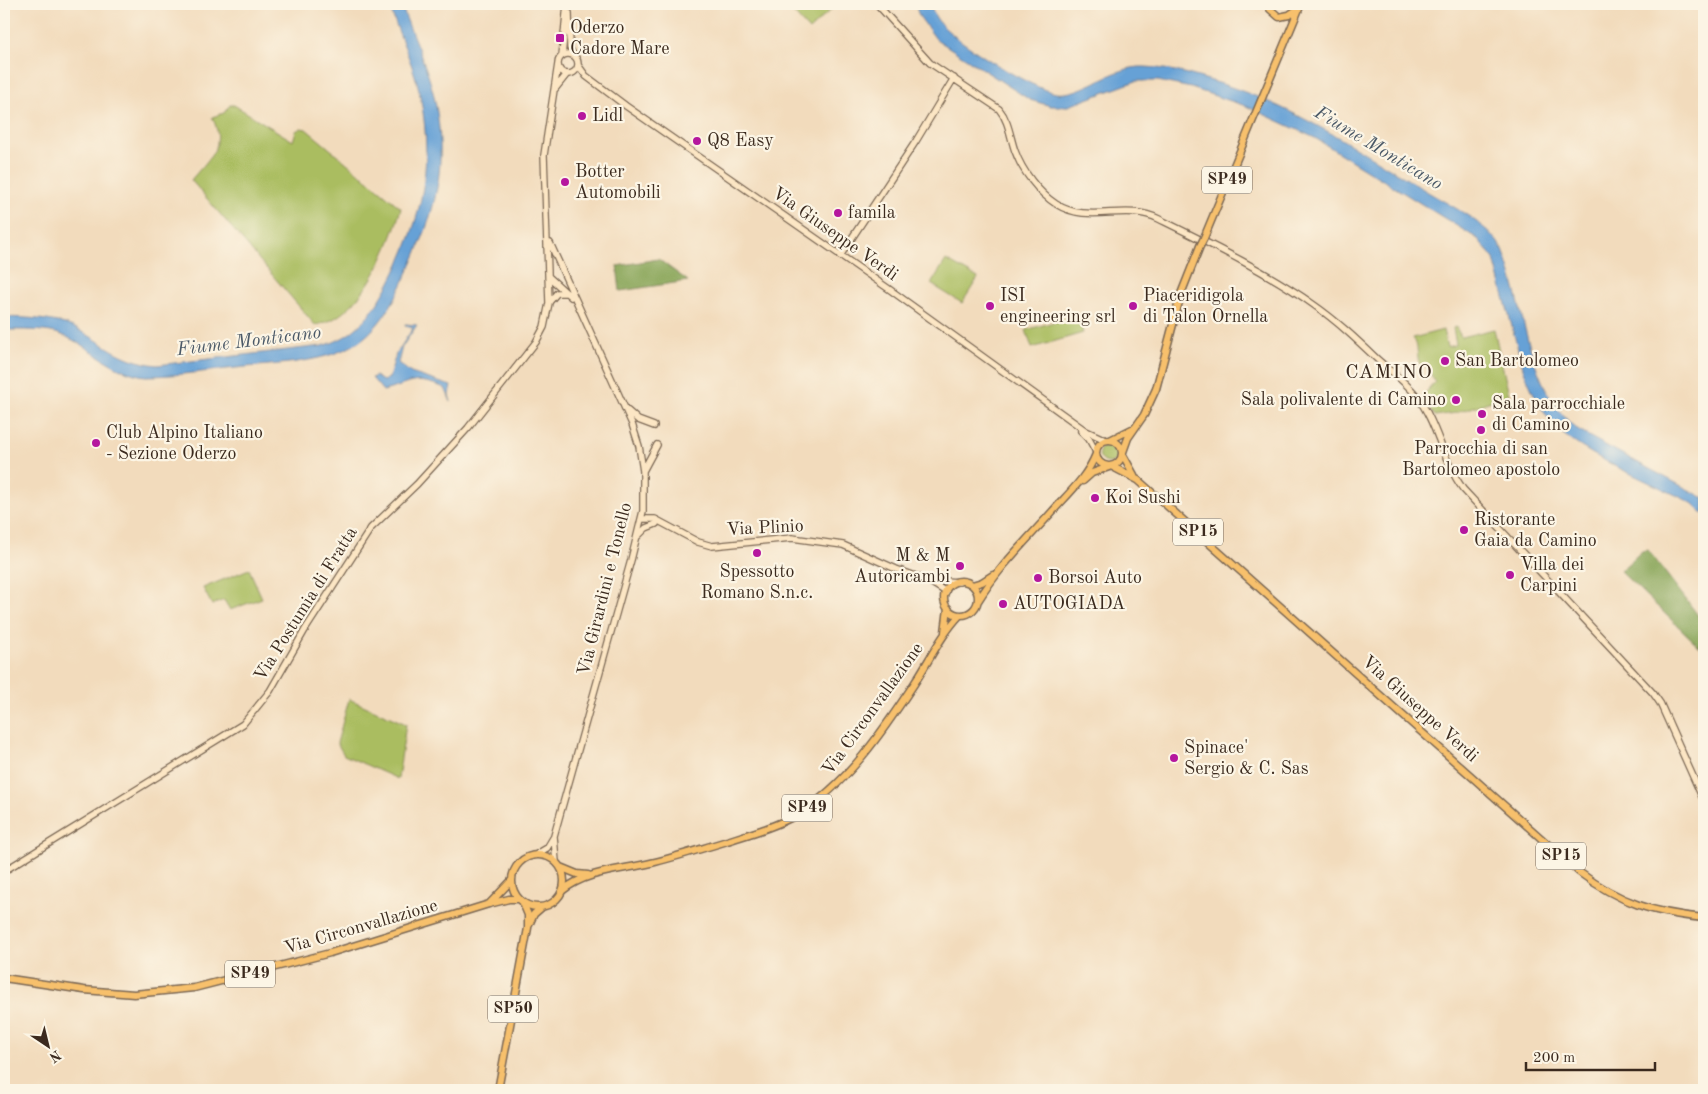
<svg xmlns="http://www.w3.org/2000/svg" width="1708" height="1094" font-family="'Old Standard TT',serif">
  <style>
    .green { fill: #aabd60; stroke: #72743f }
    .forest { fill: #87a456; stroke: #61673a }
    .water { fill: #66a1d6; stroke: #50667a }
    .lines { fill: none; stroke-linecap: round; stroke-linejoin: round }
    .secondary-casing { stroke: #7b6855; stroke-width: 8 }
    .primary-casing { stroke: #7b6855; stroke-width: 9 }
    .secondary { stroke: #fce6c4; stroke-width: 5.5 }
    .primary { stroke: #f7c06c; stroke-width: 6 }
    .primary-bridge-casing { stroke: #7b6855; stroke-width: 9; stroke-linecap: butt }
    .primary-bridge { stroke: #f7c06c; stroke-width: 6 }
    .poi-dot { fill: #b5179e; stroke: #fcf5e5; stroke-width: 2 }
    .labels { text-anchor: middle; dominant-baseline: central; stroke-width: 4.5; stroke-linejoin: round; paint-order: stroke }
    .shield { fill: #fcf5e5; stroke: #75675a; stroke-width: 1 }
    .shield-label { font-size: 16px; font-weight: bold; fill: #3b2a1e }
    .poi-label { font-size: 18px; fill: #3b2a1e; stroke: #fcf5e5; text-anchor: start }
    .street-label { font-size: 18px; fill: #3b2a1e; stroke: #fcf5e5 }
    .water-label { font-size: 19px; font-style: italic; fill: #4c5a68; stroke: #fcf5e5 }
    .quarter-label { font-size: 20px; letter-spacing: 1px; fill: #3b2a1e; stroke: #fcf5e5 }
  </style>
  <rect width="100%" height="100%" fill="#fcf5e5"/>
  <filter id="ink" filterUnits="userSpaceOnUse"><feTurbulence type="fractalNoise" baseFrequency=".02" numOctaves="2"/><feDisplacementMap in="SourceGraphic" scale="10" xChannelSelector="R" yChannelSelector="G"/><feConvolveMatrix kernelMatrix="1 2 1 2 8 2 1 2 1" color-interpolation-filters="sRGB"/></filter>
  <filter id="wash" filterUnits="userSpaceOnUse"><feTurbulence type="fractalNoise" baseFrequency=".0096" numOctaves="4" result="noise"/><feDisplacementMap in="SourceGraphic" scale="20" xChannelSelector="R" yChannelSelector="G"/><feGaussianBlur stdDeviation="1.12" result="paint"/><feColorMatrix in="noise" values="0 0 0 0 0 0 0 0 0 0 0 0 0 0 0 0 0 1.4 0 .05"/><feComposite in="paint" operator="in"/></filter>
  <g filter="url(#wash)">
    <rect width="100%" height="100%" fill="#f2dbbc"/>
    <path class="green" d="M785,4H837L809,30Z
      M230,105H234L293,141L296,131L301,128L306,129L401,208C390,248 361,319 315,325L191,180C209,158 227,146 212,117L224,113Z
      M946,260L978,278L962,303L931,284Z
      M1078,315L1083,333L1032,348L1026,330Z
      M1456,327L1461,337L1494,329L1509,395L1456,413L1435,416L1422,397L1435,382L1426,365L1421,366C1415,358 1420,346 1413,338L1443,330L1447,347L1456,345L1453,328Z
      M1099 453a10 10 0 1 1 20 0a10 10 0 1 1-20 0Z
      M249,569L262,598L230,610L224,600L212,605L203,588Z
      M349,699L406,724L398,779L344,755L337,743Z"/>
    <path class="forest" d="M658,259L688,281L620,291L617,266Z
      M1648,550L1704,623L1700,647L1620,571L1642,551Z"/>
    <path class="water" d="M389,4H401C411,34 427,65 434,96C449,167 436,212 406,276C394,303 376,335 348,348C314,364 273,364 236,368C207,371 176,376 146,376C113,373 92,347 62,335C48,329 20,330 4,330V317C26,318 52,318 73,327C106,343 117,360 157,365L322,346C356,337 373,313 389,284C424,218 435,159 418,86C411,59 397,31 389,4Z
      M915,4H930C933,14 938,22 946,29C964,46 1032,89 1056,93C1082,97 1113,65 1145,67C1166,68 1185,73 1205,79C1285,101 1352,145 1423,189C1450,206 1486,221 1503,250C1526,308 1526,389 1579,431L1704,498V514L1692,503C1653,483 1594,460 1562,433C1544,418 1531,390 1523,368L1494,259L1478,239L1315,138L1246,106L1191,88L1158,81H1136L1068,106H1051L1030,100L936,39L919,16Z
      M405,324L417,325L402,347L398,363L411,373L451,386L449,395L451,402L445,388C412,375 412,384 383,391L372,378L375,376L383,381L389,378L396,354L413,328L405,326Z"/>
  </g>
  <g filter="url(#ink)">
    <g class="lines">
      <g class="secondary-casing">
        <path id="secondary" d="M877,4L930,63L999,109C1009,121 1010,137 1015,151C1022,171 1039,193 1056,204C1089,225 1125,202 1159,219C1210,244 1268,272 1314,305C1337,321 1357,340 1377,359C1390,371 1405,381 1416,395C1438,424 1442,460 1463,489L1653,693L1660,703L1704,801
          M569,13L570,48L573,55
          M558 64a10 10 0 1 1 20 0a10 10 0 1 1-20 0Z
          M562,56L567,4
          M578,65L586,76L626,106L889,289L1086,431L1106,440
          M555,89L567,74
          M550,243L632,424L639,446L643,471V511L631,560L554,836L556,862
          M840,256L916,141L954,78
          M549,277L571,297
          M550,301L557,293H567
          M628,411L638,420L654,426
          M1081,431L1089,439L1096,452
          M643,471L657,445
          M641,519H655L698,542L712,546L792,538L843,545L896,569L927,580L946,592
          M638,536L646,528L656,524
          M930,580L959,582
          M537,854L547,848L553,838
          M4,871L243,724L270,691L305,630L371,528L417,484L468,428L536,342L544,327L549,303L544,155L558,64"/>
      </g>
      <g class="primary-casing">
        <path id="primary" d="M1269,4L1270,9L1279,17L1289,15L1298,9
          M1204,238L1301,4
          M1096 453a13 13 0 1 1 26 0a13 13 0 1 1-26 0Z
          M1110,440L1132,429
          M1123,452L1128,438L1144,415L1156,389L1181,294L1200,246
          M1123,455L1134,475
          M1111,466L1138,480L1579,872C1620,903 1654,913 1704,918
          M1083,481L1092,473L1109,467
          M944 598a17 17 0 1 1 34 0a17 17 0 1 1-34 0Z
          M972,585L982,582L993,575
          M978,601C998,568 1026,541 1052,512C1068,494 1087,477 1096,454
          M945,632L948,608
          M512 881a26 26 0 1 1 52 0a26 26 0 1 1-52 0Z
          M560,867L577,874L588,875
          M562,891C586,871 621,870 651,863C676,857 700,849 724,842C749,834 775,827 798,814C847,785 883,731 914,684C929,661 941,635 960,615
          M490,903L511,881
          M529,925L534,914L542,907
          M4,978L84,990L134,994L194,988L330,953L489,904L509,899H519
          M498,1090L528,928V915L523,903"/>
      </g>
      <use href="#secondary" class="secondary"/>
      <use href="#primary" class="primary"/>
      <g class="primary-bridge-casing">
        <path id="primary-bridge" d="M1200,246L1204,238"/>
      </g>
      <use href="#primary-bridge" class="primary-bridge"/>
    </g>
  </g>
  <g class="poi-dot">
    <rect x="555" y="33" width="10" height="10" rx="2.5"/>
    <circle cx="582" cy="116" r="5"/>
    <circle cx="697" cy="141" r="5"/>
    <circle cx="565" cy="182" r="5"/>
    <circle cx="838" cy="213" r="5"/>
    <circle cx="990" cy="306" r="5"/>
    <circle cx="1133" cy="306" r="5"/>
    <circle cx="1445" cy="361" r="5"/>
    <circle cx="1456" cy="400" r="5"/>
    <circle cx="1482" cy="414" r="5"/>
    <circle cx="1481" cy="430" r="5"/>
    <circle cx="96" cy="443" r="5"/>
    <circle cx="1095" cy="498" r="5"/>
    <circle cx="1464" cy="530" r="5"/>
    <circle cx="757" cy="553" r="5"/>
    <circle cx="960" cy="566" r="5"/>
    <circle cx="1510" cy="575" r="5"/>
    <circle cx="1038" cy="578" r="5"/>
    <circle cx="1003" cy="604" r="5"/>
    <circle cx="1174" cy="758" r="5"/>
  </g>
  <g class="labels">
    <g class="shield">
      <rect x="1202" y="166.5" width="50" height="27" rx="4"/>
      <rect x="1173" y="518.5" width="50" height="27" rx="4"/>
      <rect x="782" y="794.5" width="50" height="27" rx="4"/>
      <rect x="1536" y="842.5" width="50" height="27" rx="4"/>
      <rect x="225" y="960.5" width="50" height="27" rx="4"/>
      <rect x="488" y="995.5" width="50" height="27" rx="4"/>
    </g>
    <g class="shield-label">
      <text x="1227" y="180">SP49</text>
      <text x="1198" y="532">SP15</text>
      <text x="807" y="808">SP49</text>
      <text x="1561" y="856">SP15</text>
      <text x="250" y="974">SP49</text>
      <text x="513" y="1009">SP50</text>
    </g>
    <g class="poi-label">
      <text x="570" y="28">Oderzo<tspan x="570" dy="21">Cadore Mare</tspan></text>
      <text x="592" y="116">Lidl</text>
      <text x="707" y="141">Q8 Easy</text>
      <text x="575" y="172">Botter<tspan x="575" dy="21">Automobili</tspan></text>
      <text x="848" y="213">famila</text>
      <text x="1000" y="296">ISI<tspan x="1000" dy="21">engineering srl</tspan></text>
      <text x="1143" y="296">Piaceridigola<tspan x="1143" dy="21">di Talon Ornella</tspan></text>
      <text x="1455" y="361">San Bartolomeo</text>
      <text x="1446" y="400" text-anchor="end">Sala polivalente di Camino</text>
      <text x="1492" y="404">Sala parrocchiale<tspan x="1492" dy="21">di Camino</tspan></text>
      <text x="106" y="433">Club Alpino Italiano<tspan x="106" dy="21">- Sezione Oderzo</tspan></text>
      <text x="1481" y="449" text-anchor="middle">Parrocchia di san<tspan x="1481" dy="21">Bartolomeo apostolo</tspan></text>
      <text x="1105" y="498">Koi Sushi</text>
      <text x="1474" y="520">Ristorante<tspan x="1474" dy="21">Gaia da Camino</tspan></text>
      <text x="950" y="556" text-anchor="end">M &amp; M<tspan x="950" dy="21">Autoricambi</tspan></text>
      <text x="1520" y="565">Villa dei<tspan x="1520" dy="21">Carpini</tspan></text>
      <text x="757" y="572" text-anchor="middle">Spessotto<tspan x="757" dy="21">Romano S.n.c.</tspan></text>
      <text x="1048" y="578">Borsoi Auto</text>
      <text x="1013" y="604">AUTOGIADA</text>
      <text x="1184" y="748">Spinace'<tspan x="1184" dy="21">Sergio &amp; C. Sas</tspan></text>
    </g>
    <g class="street-label">
      <text transform="translate(835 234) rotate(35)">Via Giuseppe Verdi</text>
      <text transform="translate(765 528) rotate(-3)">Via Plinio</text>
      <text transform="translate(605 589) rotate(-76)">Via Girardini e Tonello</text>
      <text transform="translate(306 604) rotate(-58)">Via Postumia di Fratta</text>
      <text transform="translate(873 709) rotate(-54)">Via Circonvallazione</text>
      <text transform="translate(1420 709) rotate(42)">Via Giuseppe Verdi</text>
      <text transform="translate(361 927) rotate(-16)">Via Circonvallazione</text>
    </g>
    <g class="water-label">
      <text transform="translate(1378 149) rotate(31)">Fiume Monticano</text>
      <text transform="translate(249 342) rotate(-7)">Fiume Monticano</text>
    </g>
    <g class="quarter-label">
      <text x="1389" y="373">CAMINO</text>
    </g>
  </g>
  <rect width="1708" height="1094" fill="none" stroke="#fcf5e5" stroke-width="20"/>
  <g transform="translate(48 1046) rotate(145)" stroke="#fcf5e5" stroke-width="4" paint-order="stroke">
  <path d="M0-4L9 19L0 12L-9 19Z" fill="#3b2a1e"/>
  <text y="-8" font-size="14" font-weight="bold" text-anchor="middle" fill="#3b2a1e">N</text>
  </g>
  <path d="M1526 1062v8h129v-8" fill="none" stroke="#3b2a1e" stroke-width="2.5"/>
  <text x="1533" y="1062" font-size="15" fill="#3b2a1e" stroke="#fcf5e5" stroke-width="4" paint-order="stroke">200 m</text>
</svg>
